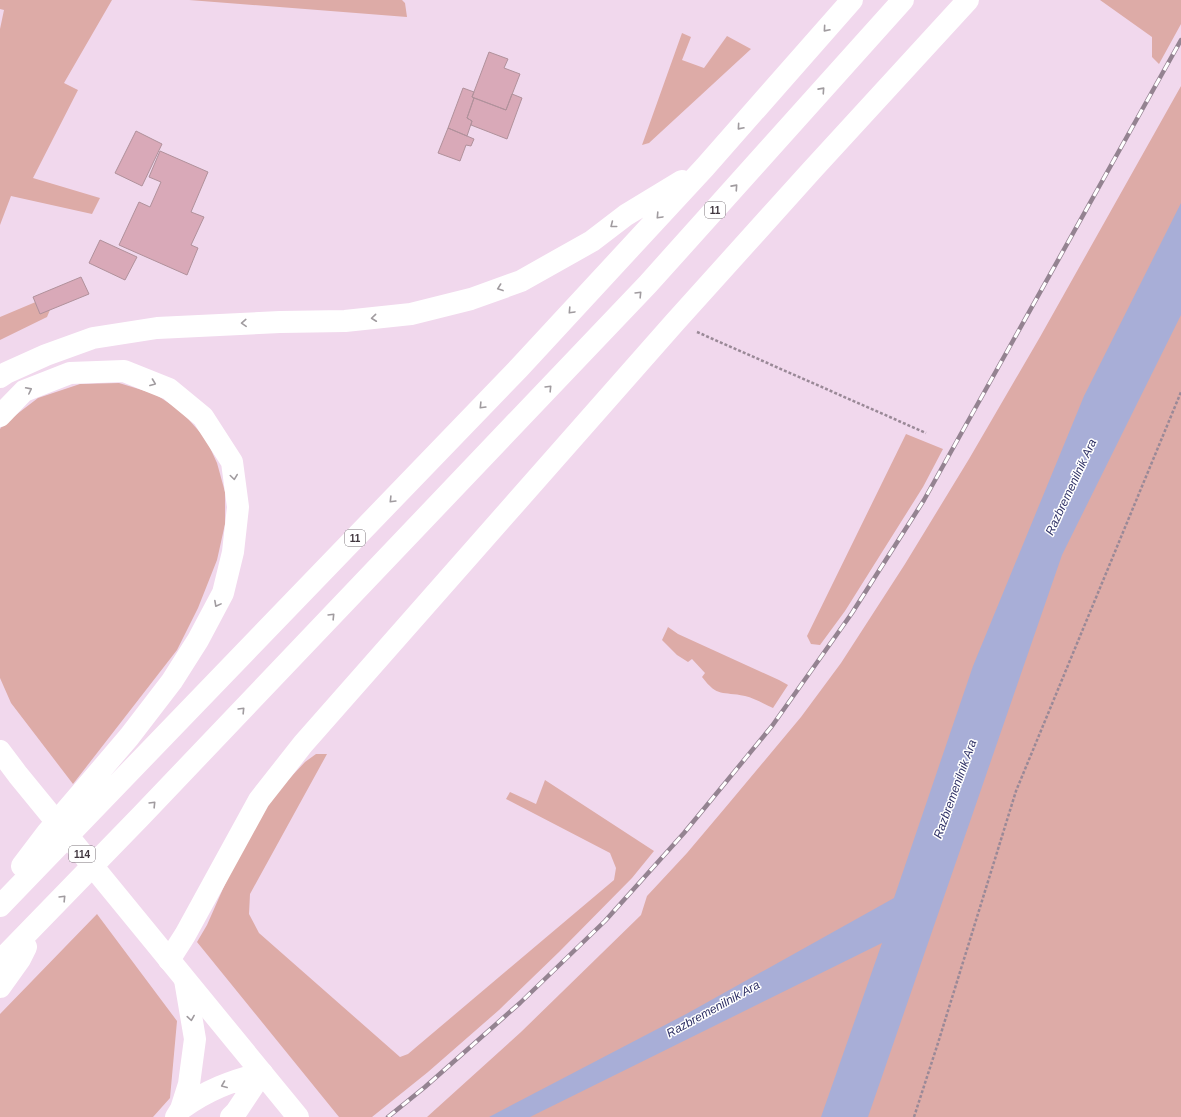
<svg xmlns="http://www.w3.org/2000/svg" width="1181" height="1117" font-family="Helvetica,sans-serif">
  <style>
    .green { fill: #ddaba7 }
    .water { fill: #a8aed7 }
    .building { fill: #d9a9b8; stroke: #b0919b }
    .lines { fill: none; stroke-linecap: round; stroke-linejoin: round }
    .path { stroke: #9a8997; stroke-width: 2.5; stroke-dasharray: 3 2; stroke-linecap: butt }
    .minor { stroke: #fff; stroke-width: 22 }
    .primary { stroke: #fff; stroke-width: 22 }
    .trunk { stroke: #fff; stroke-width: 22 }
    .rail-casing { stroke: #948391; stroke-width: 4.5 }
    .rail { stroke: #fff; stroke-width: 3; stroke-dasharray: 9; stroke-linecap: butt }
    .oneway { stroke: #a09b9f }
    .labels { text-anchor: middle; dominant-baseline: central; stroke-width: 3; stroke-linejoin: round; paint-order: stroke }
    .shield { fill: #fff; stroke: #7a7379; stroke-width: 1 }
    .shield-label { font-size: 10px; font-weight: bold; fill: #41373f }
    .water-label { font-size: 12px; font-style: italic; fill: #2f3166; stroke: #fff }
  </style>
  <rect width="100%" height="100%" fill="#f1d8ed"/>
  <path class="green" d="M0,0H112L64,83L78,90L33,178L100,198L92,214L11,196L0,225V29L4,10L0,9Z
    M189,0H402L405,3L407,17Z
    M1100,0H1181V24L1159,64L1152,57V37Z
    M682,33L691,37L682,60L704,68L727,36L751,49L649,143L642,145Z
    M1181,86V1117H427L521,1032L641,915L647,896L687,853L730,802L801,717L841,663L905,564L969,459L1040,337Z
    M57,293L47,317L0,340V317Z
    M119,383L155,394L181,411L206,439L217,463L225,492V524L217,560L198,608L177,650L73,784L11,703L0,678V429L4,424L38,398L80,384Z
    M906,434L943,449L923,487L845,611L820,645L811,644L807,636Z
    M668,627L678,634L779,680L788,685L773,708C764,704 754,698 745,696C722,691 718,698 702,677L705,673L692,659L688,662L677,655L662,640Z
    M316,754H327L250,894L249,914L259,933L400,1057L408,1054L614,880L616,868L610,853L506,799L510,792L536,804L545,780L654,851L632,878L559,952L499,1010L428,1072L372,1117H339L197,942L207,925L248,832L270,799L305,762Z
    M97,914L177,1021L170,1098L153,1117H0V1014Z"/>
  <path class="water" d="M1181,203V315L1062,555L868,1117H821L882,943L530,1117H489L688,1013L894,898L973,666L1084,396Z"/>
  <path class="building" d="M489,52L508,59L504,68L520,74L506,110L472,97Z
    M463,88L474,92L472,97L474,98L467,118L472,121L467,136L448,128Z
    M512,94L522,98L507,139L471,125L472,121L467,118L474,98L506,110Z
    M448,128L474,139L471,146L466,145L460,161L438,153Z
    M136,131L162,144L142,186L115,173Z
    M160,151L208,172L191,212L204,217L191,245L198,248L187,275L119,245L139,202L150,207L161,182L149,177Z
    M100,240L137,257L125,280L89,263Z
    M81,277L89,294L40,314L33,297Z"/>
  <g class="lines">
    <path class="path" d="M697,332L926,433
      M914,1117L938,1043L1016,791L1181,392"/>
    <path class="minor" d="M169,960L185,935L259,800L303,744L675,322L812,170L968,0"/>
    <path class="primary" d="M0,751L18,775L298,1117"/>
    <path class="trunk" d="M0,377L6,373L46,355L93,338L157,328L280,322L345,321L411,314L471,299L521,281L592,241L626,215L682,181
      M0,416L24,391L70,373L124,371L169,389L203,417L232,462L238,507L233,552L223,593L198,640L172,681L129,737L47,833L22,866
      M0,906L519,368L705,167L852,0
      M0,961L141,816L648,284L903,0
      M0,987L20,959L26,947
      M181,1109C207,1090 231,1081 262,1073
      M176,1117L181,1109L189,1084L195,1039L185,980
      M231,1117L236,1112L262,1073"/>
    <g class="rail-casing">
      <path id="rail" d="M388,1117L425,1087L520,1003L605,921L684,833L772,726L852,613L924,500L1181,40"/>
    </g>
    <use href="#rail" class="rail"/>
  </g>
  <defs><path id="oneway-chevron" d="M-2-3.5L2.5 0L-2 3.5" fill="none" stroke-width="1.6" stroke-linecap="round" stroke-linejoin="round"/></defs>
  <g class="oneway">
    <use href="#oneway-chevron" transform="translate(826 29) rotate(131)"/>
    <use href="#oneway-chevron" transform="translate(822 90) rotate(-48)"/>
    <use href="#oneway-chevron" transform="translate(740 127) rotate(131)"/>
    <use href="#oneway-chevron" transform="translate(735 187) rotate(-48)"/>
    <use href="#oneway-chevron" transform="translate(659 216) rotate(133)"/>
    <use href="#oneway-chevron" transform="translate(613 225) rotate(142)"/>
    <use href="#oneway-chevron" transform="translate(500 288) rotate(160)"/>
    <use href="#oneway-chevron" transform="translate(639 294) rotate(-46)"/>
    <use href="#oneway-chevron" transform="translate(571 311) rotate(133)"/>
    <use href="#oneway-chevron" transform="translate(374 318) rotate(174)"/>
    <use href="#oneway-chevron" transform="translate(244 323) rotate(177)"/>
    <use href="#oneway-chevron" transform="translate(153 383) rotate(21)"/>
    <use href="#oneway-chevron" transform="translate(549 388) rotate(-46)"/>
    <use href="#oneway-chevron" transform="translate(29 390) rotate(-27)"/>
    <use href="#oneway-chevron" transform="translate(482 406) rotate(134)"/>
    <use href="#oneway-chevron" transform="translate(234 477) rotate(82)"/>
    <use href="#oneway-chevron" transform="translate(392 500) rotate(134)"/>
    <use href="#oneway-chevron" transform="translate(217 604) rotate(118)"/>
    <use href="#oneway-chevron" transform="translate(332 616) rotate(-46)"/>
    <use href="#oneway-chevron" transform="translate(242 710) rotate(-46)"/>
    <use href="#oneway-chevron" transform="translate(153 804) rotate(-46)"/>
    <use href="#oneway-chevron" transform="translate(63 898) rotate(-46)"/>
    <use href="#oneway-chevron" transform="translate(191 1018) rotate(81)"/>
    <use href="#oneway-chevron" transform="translate(224 1085) rotate(158)"/>
  </g>
  <g class="labels">
    <g class="shield">
      <rect x="705" y="202" width="20" height="16" rx="3"/>
      <rect x="345" y="530" width="20" height="16" rx="3"/>
      <rect x="69" y="846" width="26" height="16" rx="3"/>
    </g>
    <g class="shield-label">
      <text x="715" y="210">11</text>
      <text x="355" y="538">11</text>
      <text x="82" y="854">114</text>
    </g>
    <g class="water-label">
      <text transform="translate(1071 487) rotate(-65)">Razbremenilnik Ara</text>
      <text transform="translate(955 789) rotate(-70)">Razbremenilnik Ara</text>
      <text transform="translate(713 1009) rotate(-29)">Razbremenilnik Ara</text>
    </g>
  </g>
</svg>
